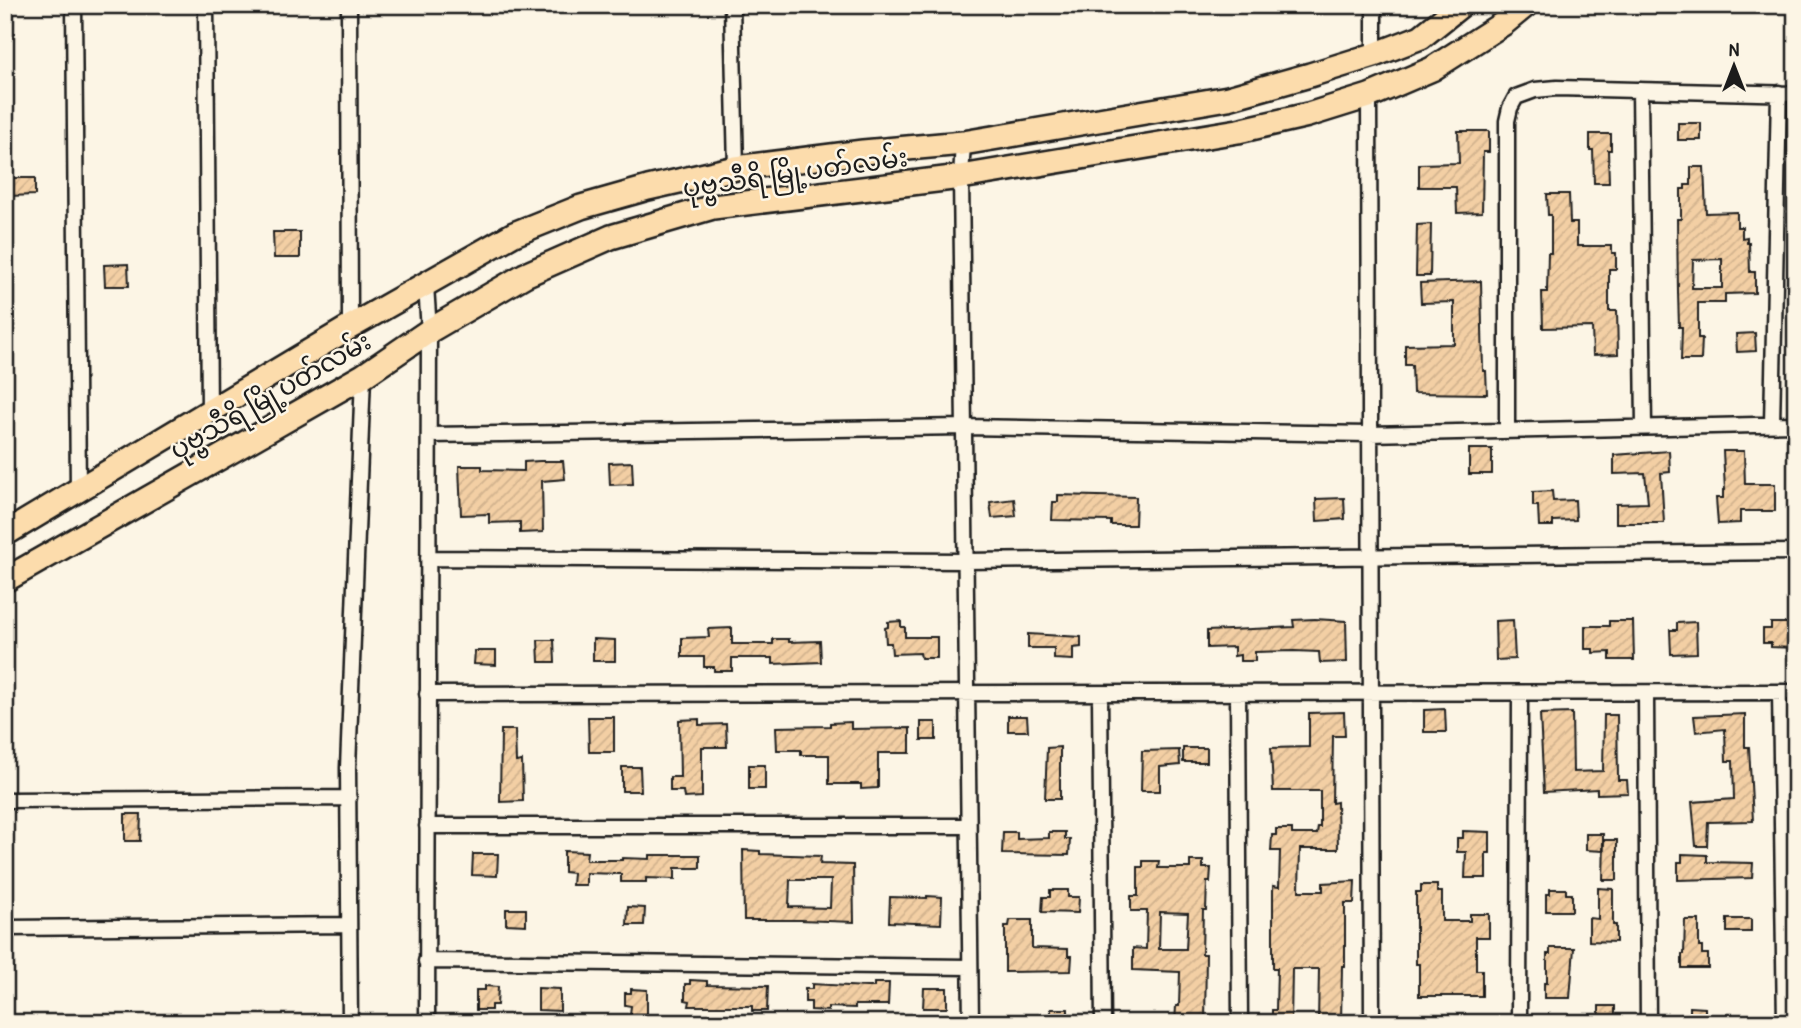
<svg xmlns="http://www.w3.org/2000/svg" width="1801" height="1028" font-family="'Patrick Hand','Noto Sans Myanmar',sans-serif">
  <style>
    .building { fill: url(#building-hatch); stroke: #1c1c1c; stroke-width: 2; fill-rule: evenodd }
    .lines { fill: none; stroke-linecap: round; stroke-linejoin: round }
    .minor-casing { stroke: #1c1c1c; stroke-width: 19 }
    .primary-casing { stroke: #1c1c1c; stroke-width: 28 }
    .minor { stroke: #fcf5e5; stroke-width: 14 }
    .primary { stroke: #fcdcac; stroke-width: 23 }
    .labels { text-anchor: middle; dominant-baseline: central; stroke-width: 5; stroke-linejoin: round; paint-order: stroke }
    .street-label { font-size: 26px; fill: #1c1c1c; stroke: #fcf5e5 }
  </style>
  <defs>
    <pattern id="building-hatch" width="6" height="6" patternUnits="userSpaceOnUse" patternTransform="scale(1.75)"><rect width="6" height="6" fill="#f3cfa4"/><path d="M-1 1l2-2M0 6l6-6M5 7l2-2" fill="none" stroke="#d0b18d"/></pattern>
  </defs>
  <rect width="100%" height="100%" fill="#fcf5e5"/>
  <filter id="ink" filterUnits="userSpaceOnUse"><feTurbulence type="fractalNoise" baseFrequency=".0143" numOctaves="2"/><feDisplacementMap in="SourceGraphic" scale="14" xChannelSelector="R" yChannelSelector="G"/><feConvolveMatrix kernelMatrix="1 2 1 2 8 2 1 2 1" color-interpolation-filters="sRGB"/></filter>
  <g filter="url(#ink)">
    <path class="building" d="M1678,123H1701V140H1678Z
      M1458,131H1489V152H1483L1482,212L1457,213L1456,187H1419V164L1459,163Z
      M1590,134H1611V150H1608L1609,183H1594L1593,150H1590Z
      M1691,167H1704L1706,213L1737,212V227H1742V238L1747,237V243H1749L1750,272H1755V293L1725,294V303H1698V338H1702L1701,360H1681L1682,327H1679L1678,292L1677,219H1681V189H1685V185H1691ZM1722,259V288H1692L1693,260Z
      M9,178H35V195L9,196Z
      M1547,194H1569L1570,223H1577V246H1612V253H1616V269H1609V311H1617L1618,354L1593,355L1592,327L1543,328L1542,292H1547L1548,253H1551V215H1548Z
      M1431,224L1430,276H1416L1417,225Z
      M273,232H300V258H274Z
      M128,264L129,286H105L104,265Z
      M1481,281L1483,371H1486L1487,394L1413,393L1412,365H1405V345L1454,344V302L1421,303L1420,283Z
      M1755,333L1756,351L1737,352L1736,334Z
      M1469,449H1492V474H1469Z
      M1669,451L1670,472L1661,473L1664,523H1616V504L1648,503L1645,473L1614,474V455Z
      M1723,451H1744L1745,484H1775V511H1740V523L1718,524L1716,498H1723V490H1725Z
      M540,461H563L565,479L542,481L543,532L520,533V522L489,523V514L461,515L459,466H482V470L524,471V462Z
      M632,462L633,484L610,485L609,463Z
      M1552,491L1553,501L1575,500L1576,520L1553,521V526H1539L1538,506H1533V492Z
      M1058,495L1136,497L1135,525H1111V521L1052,520L1053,502H1058Z
      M1344,498L1345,519L1317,521L1316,499Z
      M1014,499L1016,516L992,518L990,502Z
      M1315,619L1346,621L1347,662L1320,663L1319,652L1294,651L1255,652V661H1240V655L1234,656V647L1207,648V631L1294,627L1293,620Z
      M1513,620L1515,659L1496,660L1495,621Z
      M901,621V627H905V637H937V658H921L920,653L892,654L891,643H886L885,628L888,627V622Z
      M1609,621H1633L1634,660H1610V652L1593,653V649H1585V626H1609Z
      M1696,622L1697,653L1671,654L1670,630H1677V623Z
      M1771,623H1796V648L1771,647V643H1763V629H1771Z
      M732,628V644H773V639H789V642L820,641L821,662L773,664V658H732V671H714V667H704V657H682V638L709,637L708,629Z
      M1028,634L1081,637V647L1073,648V660L1054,659V648H1028Z
      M593,639L615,640V661H593Z
      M538,640H554L555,662H539Z
      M475,651H496V665L474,664Z
      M1445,709L1446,732H1424V710Z
      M1344,712L1345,736H1333L1332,803L1337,802L1338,849H1300L1299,891H1323V883L1355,881L1354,903H1345V966H1342L1341,1023H1318L1319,969H1292L1291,1023H1272V1010H1276L1277,968H1273V886L1279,887L1280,851H1271L1272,835H1276V829H1292V834H1317L1318,827H1320V791H1273L1271,748L1309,747V713Z
      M1572,713L1573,772L1603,771L1604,715H1617L1618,777V780H1627L1628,793L1597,794V789L1544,792L1540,714Z
      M1745,714V747H1749L1753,821L1708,822L1707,846H1696L1692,802L1734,799L1733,761H1726L1725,729L1696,732L1694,716Z
      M1008,716H1027L1028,731H1008Z
      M588,717H614V752H589Z
      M699,719V725L726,724L727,747H702V797L684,798L683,791H670V777H680L679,720Z
      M851,722V729L910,728V753H878V788L861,789V784H829V755H801V750H777L776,727L830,726V723Z
      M921,722H936V740H921Z
      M501,730H515L516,762L522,761L523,801L500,802Z
      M1060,747V799H1045L1047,748Z
      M1183,748H1207V762H1183Z
      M1179,750L1180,765L1160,767V791H1141L1142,751Z
      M749,765H765V789H749Z
      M622,767H640L641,791H622Z
      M125,814H141L140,841H125Z
      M1463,831L1490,832V853H1486V878H1465L1466,852H1457V838H1463Z
      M1003,832H1017V839L1049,838V832H1065V839H1070L1069,855L1002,854Z
      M1586,834H1603V851L1586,850Z
      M1604,840H1617V880H1603Z
      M743,850L760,851V854L821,856L820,864L853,865L854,922L800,920H744ZM790,880H831L830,908L789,907Z
      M564,851L587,852L586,860H622V858L650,859V855H700V868H675V879L646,878V882H621V874L586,873V885H572L573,873L564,872Z
      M473,854H498L497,876L472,875Z
      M1682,854L1707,855V862L1753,863L1752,878L1678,880V862H1682Z
      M1143,861H1159L1158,868H1190V861H1203V868H1211L1210,882H1207L1206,910H1203L1202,954H1206L1205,1023H1175L1176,1006H1179L1180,972L1133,970V948L1146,949L1147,911H1131V896H1138V867H1143ZM1160,912L1188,913L1186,949H1159Z
      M1421,885H1437V892H1442V921H1470V914H1489V937H1476V970H1482V996H1419V964H1416V892H1421Z
      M1598,888L1613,889V925H1616V942L1589,941V918L1598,919Z
      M1550,889H1566V894H1572V911H1546V894H1550Z
      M1050,890H1068V897H1079L1078,913L1042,912L1043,897H1050Z
      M927,896L942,897L941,924L889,922L890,897L927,898Z
      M628,907L645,908L644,925H627Z
      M506,909H526V925L506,924Z
      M1727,919H1751V932H1727Z
      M1010,920H1032V948L1068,949V956H1072L1071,971L1005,972V926H1009Z
      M1685,920H1699V947H1702V954H1708V968H1682V954H1684Z
      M1550,948H1574L1570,998H1544V983H1547V954H1550Z
      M690,980L707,981V985L768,986L767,1011H752V1006H689L690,1001L685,1000V984H690Z
      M874,983H889L888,1005H855V1008L828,1007V1011L811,1010V1002H805V989H812V984L867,987H874Z
      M485,986L498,987L497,1005H491V1010H476V990H485Z
      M538,988L560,989V1011L538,1010Z
      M924,988H947V1008H923Z
      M631,989L647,990V1014H630L631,1006L625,1005V993H631Z
      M1599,1006H1615V1023H1599Z
      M1690,1007L1705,1008V1023H1690Z
      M1051,1009H1068V1023H1051Z"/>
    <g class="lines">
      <g class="minor-casing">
        <path id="minor" d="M74,5L78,492
          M206,5L209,414
          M349,5L350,327
          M732,5L736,168
          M1374,55V5
          M1640,90L1644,427
          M1369,96L1372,1023
          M963,143L961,177L971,1023
          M426,285L429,331L427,1023
          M1772,424L1779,93
          M1507,431V121L1510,108L1516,97L1535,90L1557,88L1796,94
          M429,435L963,427L1369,434L1796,424
          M428,558L965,561L1796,552
          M1780,692L1785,1023
          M1646,693L1648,1023
          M427,694L1796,692
          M1238,694L1240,1023
          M1100,695L1103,1023
          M5,800L349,798
          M427,826H968
          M5,928L349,925
          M426,961L970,967
          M350,1023L348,768L363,376
          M1519,1023L1520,693"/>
      </g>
      <g class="primary-casing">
        <path id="primary" d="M5,534L350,327L514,234L581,207L648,188L736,168L863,152L963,143L1228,98L1310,75L1374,55L1421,37L1461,5
          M5,580L363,376L429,331L525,275L611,237L713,207L961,177L1238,131L1308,115L1369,96L1432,69L1504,23L1526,5"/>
      </g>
      <use href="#minor" class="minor"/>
      <use href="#primary" class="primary"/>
    </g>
  </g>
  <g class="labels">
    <g class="street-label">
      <text transform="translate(795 172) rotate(-8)">ပုဗ္ဗသီရိ မြို့ပတ်လမ်း</text>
      <text transform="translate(270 395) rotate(-30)">ပုဗ္ဗသီရိ မြို့ပတ်လမ်း</text>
    </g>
  </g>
  <rect width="1801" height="1028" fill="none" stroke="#fcf5e5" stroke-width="28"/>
  <rect x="14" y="14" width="1773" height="1000" fill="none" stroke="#1c1c1c" stroke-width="2.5" filter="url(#ink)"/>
  <g transform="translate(1734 66)" stroke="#fcf5e5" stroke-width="5" paint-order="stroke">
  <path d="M0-5L12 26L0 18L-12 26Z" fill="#1c1c1c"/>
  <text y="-10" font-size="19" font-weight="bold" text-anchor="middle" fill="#1c1c1c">N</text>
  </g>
</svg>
